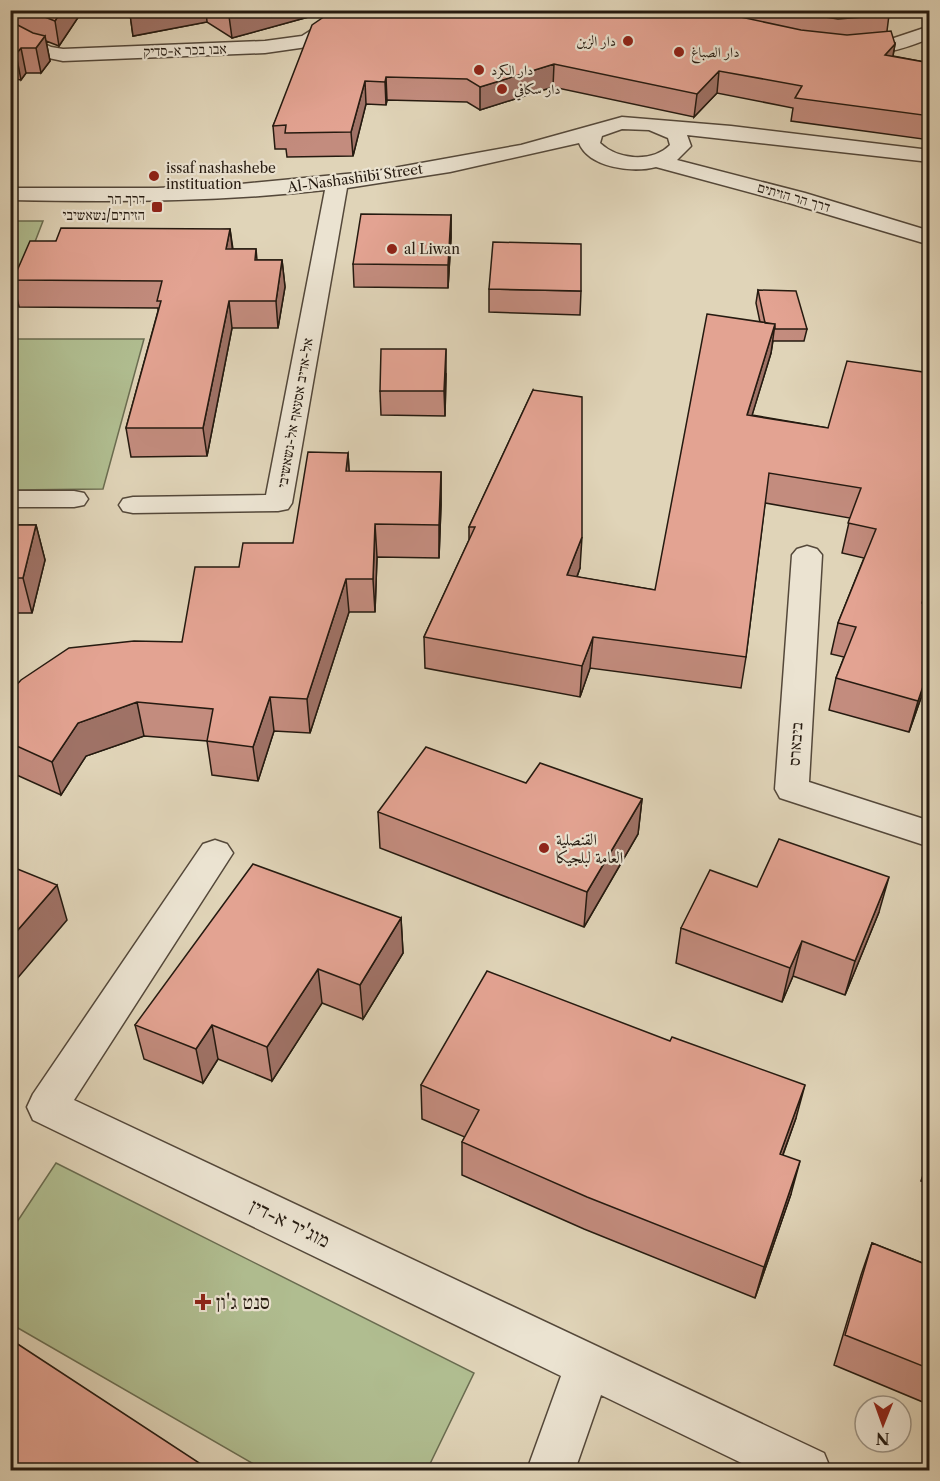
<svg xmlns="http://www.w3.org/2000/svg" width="940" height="1481" font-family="'Libre Caslon Text',Amiri,'Frank Ruhl Libre',serif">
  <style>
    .green { fill: #b0bd90; stroke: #6a6c50; stroke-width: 1.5 }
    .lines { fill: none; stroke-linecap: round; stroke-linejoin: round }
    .minor-casing { stroke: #54483a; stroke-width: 3 }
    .path { stroke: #251a10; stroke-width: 2; stroke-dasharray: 1 1.5; stroke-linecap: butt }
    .minor { fill: #ebe3d1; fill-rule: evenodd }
    .wall { fill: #c38c7e; stroke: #251a10; stroke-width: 1.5 }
    .shaded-wall { fill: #9f7266; stroke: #251a10; stroke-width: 1.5 }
    .building { fill: #e3a392; stroke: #251a10; stroke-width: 1.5 }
    .poi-dot { fill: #8f2418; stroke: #ebe3d1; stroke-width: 2 }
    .labels { text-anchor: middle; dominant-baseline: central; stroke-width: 4.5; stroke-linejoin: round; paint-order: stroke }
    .far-poi-label { font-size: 14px; fill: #251a10; stroke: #ebe3d1; text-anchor: start }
    .far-street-label { font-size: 14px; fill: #251a10; stroke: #ebe3d1 }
    .street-label { font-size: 16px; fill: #251a10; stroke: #ebe3d1 }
    .poi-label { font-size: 16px; fill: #251a10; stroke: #ebe3d1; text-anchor: start }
    .near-street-label { font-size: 20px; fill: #251a10; stroke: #ebe3d1 }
    .near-poi-label { font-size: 20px; fill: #251a10; stroke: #ebe3d1; text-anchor: start }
  </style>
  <rect width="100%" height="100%" fill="#e0d4b8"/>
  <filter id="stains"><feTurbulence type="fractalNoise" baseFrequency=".00333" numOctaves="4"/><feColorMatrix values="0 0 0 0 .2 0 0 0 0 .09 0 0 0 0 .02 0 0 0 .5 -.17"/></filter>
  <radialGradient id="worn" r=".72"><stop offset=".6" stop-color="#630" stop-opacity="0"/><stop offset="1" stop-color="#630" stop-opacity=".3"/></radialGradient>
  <path class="green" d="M11,221H43L11,304Z
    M10,339H144L103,489L11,490Z
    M56,1163L474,1373L427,1470H264L11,1324V1231Z"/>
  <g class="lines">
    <g class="minor-casing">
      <path id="minor" d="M343,10H365L314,45L307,47L265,53L63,61L39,56L10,40V27L51,47L63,49L265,41L302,36Z
        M930,26V38C906,49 869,59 843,53L841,49L843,45L850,43L891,39Z
        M622,117L731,126L930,150V162L687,135L691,146L677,160L805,193L930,231V245L789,203L656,167C633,173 589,168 579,143L450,172L347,188L292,503L288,509L278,511L133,513L123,511L119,505L123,499L133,497L266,495L325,190C220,202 115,202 10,200V188H157L231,185L377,171L521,145ZM622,129L649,130L668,138L670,145C652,163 618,160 600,143L602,136Z
        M10,491H74L84,493L88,499L84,505L74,507H10Z
        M807,546L817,549L822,555L809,782L930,821V847L780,798L775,789L792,555L797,549Z
        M215,840L227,844L233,853L74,1100L824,1453L831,1470H756L601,1395L575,1470H527L561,1376L33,1120L27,1107L33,1094L203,844Z"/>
    </g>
    <path class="path" d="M76,15L108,10"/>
    <use href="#minor" class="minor"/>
  </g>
  <path class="wall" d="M10,10H83L59,46L46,41L50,61L41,73H26L21,80L10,78Z
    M131,10H889V15L887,31L895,44L893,56L930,63V140L791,121L793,108L717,93L694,117L553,87L480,110L467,102L387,100L386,105L366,104L353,156L287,157L286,149H275L273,126L324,17L323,13L232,38L207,22L133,36L130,14Z
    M451,215V238L448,288L354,287L353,264Z
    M230,229L233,249H256L257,260H282L285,287L278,328H232L207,456L131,457L126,428L158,311V308L19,307L13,280L56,241Z
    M489,289L581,291L580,315L489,312Z
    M758,290L807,329L804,341H773L771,353L752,415L828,428L930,373V580L923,603L930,605V672L909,732L829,710L836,678L844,657L831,654L838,623L864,558L842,553L850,518L765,503L746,657L741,688L590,668L580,697L425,668L424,637L469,540V527L533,390L580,568L577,577L655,590L760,322L756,303Z
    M446,374L445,416L381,415L380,391Z
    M348,453L349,472H441V505L439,558L377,557L375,612H349L310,733L274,731L258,781L212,775L207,741L144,736L86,756L61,795L10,772V692L182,642L239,567L293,543Z
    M10,525H36L45,560L32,613H10Z
    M526,783L642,799L638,834L584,927L380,848L378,812Z
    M757,887L879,912L845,995L793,976L782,1002L676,963L681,928Z
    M401,918L403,953L363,1019L322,1003L272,1081L218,1059L203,1083L144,1059L135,1025Z
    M421,1085L796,1118L783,1155L791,1194L755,1298L584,1229L462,1175V1142L465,1137L422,1119Z
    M930,1154V1184L921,1181Z
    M872,1243L930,1266V1405L834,1365L861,1275Z"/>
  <path class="shaded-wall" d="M62,10H83L59,46L55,21Z
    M149,10H206L207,22L133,36L130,14Z
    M250,10H339L324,19L323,13L232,38L229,16Z
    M45,36L50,61L41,73L36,48Z
    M895,44L891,67L885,55Z
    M21,48L26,73L21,80L16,54Z
    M554,64L553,87L480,110V87Z
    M719,71L717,93L694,117L697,94Z
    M386,77L387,100L386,105L385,82Z
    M365,81L366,104L353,156L351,132Z
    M451,215V238L448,288V265Z
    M230,229L233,255L226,249Z
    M282,260L285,287L278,328L276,301Z
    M229,301L232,328L207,456L203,428Z
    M775,324L771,353L743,445L747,415Z
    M446,349V374L445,416L444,391Z
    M348,453L350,485L346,471Z
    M441,472V505L439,558V525Z
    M375,524L377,557L375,612L373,579Z
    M36,525L45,560L32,613L23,578Z
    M582,537L580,568L566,606L567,575Z
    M346,579L349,612L310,733L307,699Z
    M593,637L590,668L580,697L582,666Z
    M930,666V672L909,732L918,701Z
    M270,697L274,731L258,781L253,747Z
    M137,702L144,736L86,756L61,795L52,762L78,723Z
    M642,799L638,834L584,927L587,892Z
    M889,877L879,912L845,995L855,961Z
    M57,885L67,920L10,987V939Z
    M401,918L403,953L363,1019L360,985Z
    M802,941L793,976L782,1002L790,968Z
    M318,969L322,1003L272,1081L267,1047Z
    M212,1025L218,1059L203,1083L196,1049Z
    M805,1085L796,1118L771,1187L780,1154Z
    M800,1161L791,1194L755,1298L764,1267Z"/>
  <path class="building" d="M27,10H62L55,21Z
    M131,10H149L130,14Z
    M221,10H250L229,16Z
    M334,10H708L801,30L847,35L891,31L895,44L885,55L930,63V116L795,98L802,86L719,71L697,94L554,64L480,87L467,79L386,77L385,82L365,81L351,132L285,133L286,125L273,126L312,25Z
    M779,10H889V15L838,19Z
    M10,21L33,33L45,36L36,48H21L16,54H10Z
    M361,214L451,215L448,265L353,264Z
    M61,228L230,229L226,249H256L255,260H282L276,301H229L203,428H126L161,301H157L162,281L13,280L30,241H56Z
    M493,242L581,244V291L489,289Z
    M758,290L796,291L807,329H775V324L765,323Z
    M707,314L775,324L747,415L828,428L847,361L930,373V577L922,603L930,605V666L918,701L836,678L856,627L838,623L876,529L848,523L861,488L769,473L746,657L593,637L582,666L424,637L475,527H469L533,390L582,397V537L567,575L655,590Z
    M381,349H446L444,391H380Z
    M308,452L348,453L346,471L441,472L439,525L375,524L373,579H346L307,699L270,697L253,747L207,741L213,709L137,702L78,723L52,762L10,743V692L21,680L69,648L134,641L182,642L195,567H239L243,543H293Z
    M10,525H36L23,578H10Z
    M426,747L526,783L540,763L642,799L587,892L378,812Z
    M779,839L889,877L855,961L802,941L790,968L681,928L710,870L757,887Z
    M253,864L401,918L360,985L318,969L267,1047L212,1025L196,1049L135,1025Z
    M10,866L57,885L10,939Z
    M487,971L670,1041L672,1037L805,1085L780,1154L800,1161L764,1267L587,1197L462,1142L479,1110L421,1085Z
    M872,1243L930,1266V1369L845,1335Z
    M10,1339L210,1470H10Z"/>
  <g class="poi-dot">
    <circle cx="628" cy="41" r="6"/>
    <circle cx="679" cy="52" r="6"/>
    <circle cx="479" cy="70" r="6"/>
    <circle cx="502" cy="89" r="6"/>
    <circle cx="154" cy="176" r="6"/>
    <rect x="151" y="201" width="12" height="12" rx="3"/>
    <circle cx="392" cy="249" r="6"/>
    <circle cx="544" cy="848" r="6"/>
    <path d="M200 1293h6v6h6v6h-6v6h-6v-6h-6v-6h6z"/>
  </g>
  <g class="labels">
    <g class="far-poi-label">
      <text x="616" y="41" text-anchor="end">دار الزين</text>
      <text x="691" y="52">دار الصباغ</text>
      <text x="491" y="70">دار الكرد</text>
      <text x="514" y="89">دار سكافي</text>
      <text x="166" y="168">issaf nashashebe<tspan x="166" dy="16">instituation</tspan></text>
      <text x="145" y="199" text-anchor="end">דרך הר<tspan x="145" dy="16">הזיתים/נשאשיבי</tspan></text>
      <text x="404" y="249">al Liwan</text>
    </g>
    <g class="far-street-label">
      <text transform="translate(185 50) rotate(-2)">אבו בכר א-סדיק</text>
      <text transform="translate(355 178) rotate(-8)">Al-Nashashibi Street</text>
      <text transform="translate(794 197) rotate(16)">דרך הר הזיתים</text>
      <text transform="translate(295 413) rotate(-80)">אל-אדיב אסעאף אל-נשאשיבי</text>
    </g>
    <g class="street-label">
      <text transform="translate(795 744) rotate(-86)">ביבארס</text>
    </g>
    <g class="poi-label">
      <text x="556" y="839">القنصلية<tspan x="556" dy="18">العامة لبلجيكا</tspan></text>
    </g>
    <g class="near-street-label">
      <text transform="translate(290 1223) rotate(26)">מוג'יר א-דין</text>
    </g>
    <g class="near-poi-label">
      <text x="216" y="1302">סנט ג'ון</text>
    </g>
  </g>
  <rect width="940" height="1481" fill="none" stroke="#e0d4b8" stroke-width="36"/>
  <rect x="12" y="12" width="916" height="1457" fill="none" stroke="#251a10" stroke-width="3"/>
  <rect x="18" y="18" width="904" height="1445" fill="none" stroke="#251a10" stroke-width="1.5"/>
  <g transform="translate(883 1424) rotate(181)"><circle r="28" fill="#ebe3d1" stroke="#9c9384" stroke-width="1.5"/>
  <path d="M0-4.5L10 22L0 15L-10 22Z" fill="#8f2418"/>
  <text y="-9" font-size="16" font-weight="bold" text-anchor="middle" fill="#251a10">N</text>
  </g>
  <rect width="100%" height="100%" filter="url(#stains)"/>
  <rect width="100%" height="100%" fill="url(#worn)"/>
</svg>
